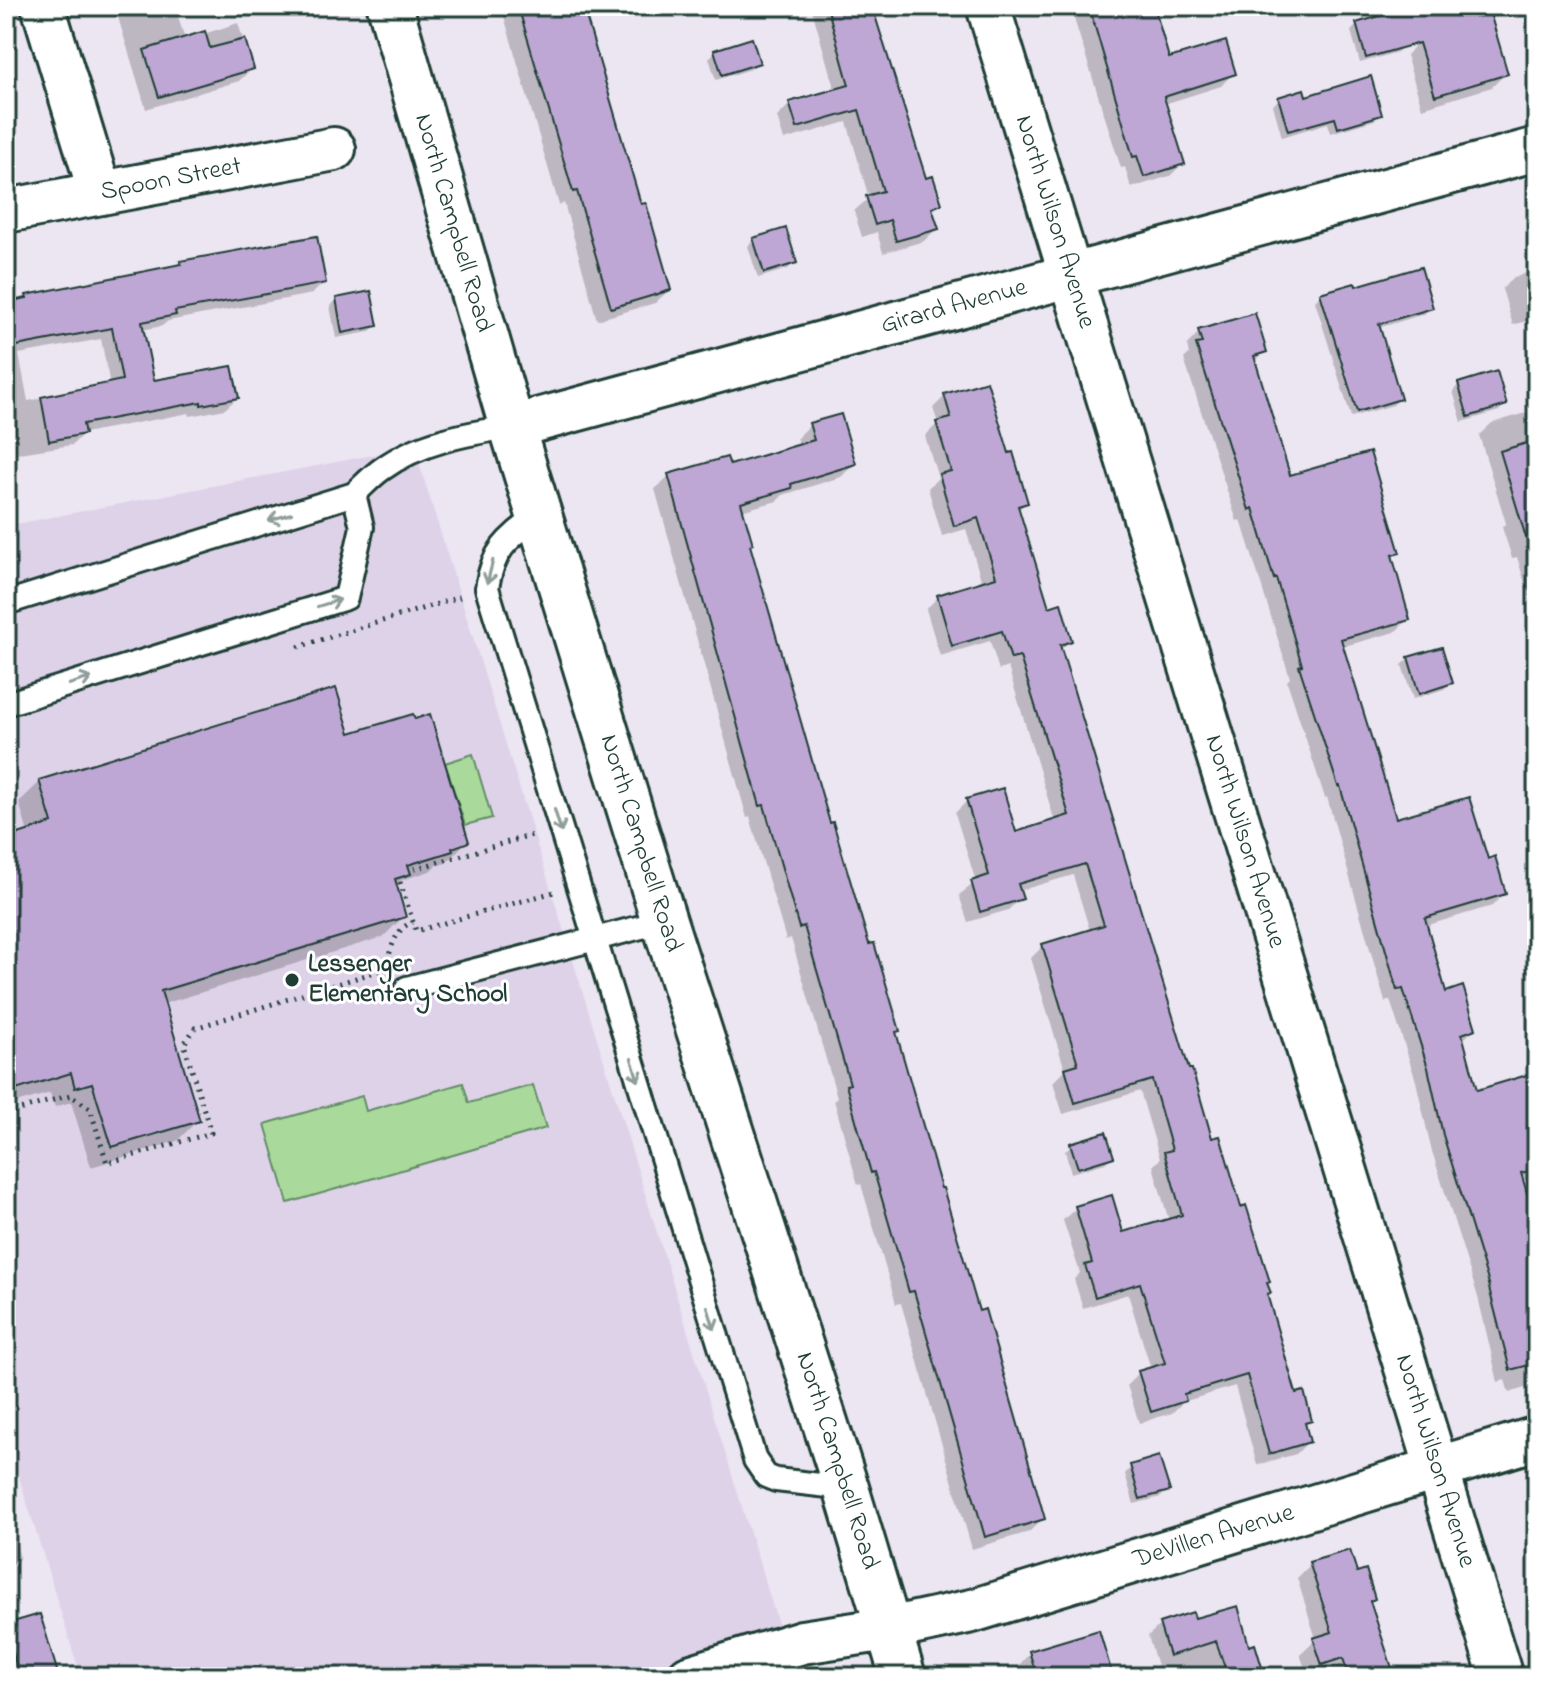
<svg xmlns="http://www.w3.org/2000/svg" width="1543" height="1683" font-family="'Indie Flower',sans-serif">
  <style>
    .built { fill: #ded2e9 }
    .green { fill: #a9da9b; stroke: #648c68; stroke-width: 2 }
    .shadow { fill: #0003; fill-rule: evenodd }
    .building { fill: #bfa7d5; stroke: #1f3d34; stroke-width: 2 }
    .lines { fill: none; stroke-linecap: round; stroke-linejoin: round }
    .service-casing { stroke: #1f3d34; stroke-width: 28 }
    .minor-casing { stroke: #1f3d34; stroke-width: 48 }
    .tertiary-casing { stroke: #1f3d34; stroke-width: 50 }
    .path { stroke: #1f3d34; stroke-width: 5; stroke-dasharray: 2 6; stroke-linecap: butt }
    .service { stroke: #fff; stroke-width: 22 }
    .minor { stroke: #fff; stroke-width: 42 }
    .tertiary { stroke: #fff; stroke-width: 44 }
    .oneway { stroke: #8f9e9a }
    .poi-dot { fill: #1f3d34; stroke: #fff; stroke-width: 3 }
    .labels { text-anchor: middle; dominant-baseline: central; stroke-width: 6; stroke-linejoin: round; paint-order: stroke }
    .street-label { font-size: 26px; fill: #1f3d34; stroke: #fff }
    .poi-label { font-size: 26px; font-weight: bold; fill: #1f3d34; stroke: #fff; text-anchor: start }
  </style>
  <rect width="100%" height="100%" fill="#ece5f2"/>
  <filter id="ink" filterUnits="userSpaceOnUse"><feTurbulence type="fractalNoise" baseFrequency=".0125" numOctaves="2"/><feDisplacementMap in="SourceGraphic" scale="16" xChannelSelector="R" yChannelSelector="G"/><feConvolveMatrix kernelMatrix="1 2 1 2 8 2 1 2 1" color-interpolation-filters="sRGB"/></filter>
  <g filter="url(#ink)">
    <path class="built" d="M414,447L785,1646L685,1677H81L6,1435V526Z"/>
    <path class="green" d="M473,754L492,818L465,825L445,763Z
      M463,1083L469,1103L533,1085L546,1128L288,1203L265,1124L362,1096L366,1111Z"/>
    <path class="shadow" d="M111,6H175L185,40L238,23L252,68L239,81L146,109L117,14L114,15Z
      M501,6H580L640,206L669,290L655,303L597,320L564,203L559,205Z
      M811,6H871L924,181L939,204L932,212L937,228L924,241L883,253L877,232L862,237L854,211L869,198L847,122L784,140L777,117L790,104L835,91Z
      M1070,6H1152L1168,61L1233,73L1221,86L1164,104L1183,163L1170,176L1131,188L1125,167L1121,168Z
      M1430,6H1486L1506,73L1492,87L1422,108L1406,55L1419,42Z
      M1357,25L1404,46L1397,52L1360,63L1351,31Z
      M716,51L758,63L751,69L716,80L709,58Z
      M1304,98L1380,114L1374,120L1331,133L1328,123L1282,137L1273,105L1279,99Z
      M754,239L794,263L788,269L758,278L748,246Z
      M181,263L324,283L312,294L168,321L162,326L142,330L152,383L237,398L225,409L190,416L189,413L84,433L72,445L6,455V304L24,301L27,297L176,267ZM101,339L110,385L28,401L19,354Z
      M1537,270V357L1526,321L1513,325L1502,289L1514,277Z
      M1321,295L1431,308L1424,314L1378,328L1399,399L1393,405L1351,417L1315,301Z
      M337,300L376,325L369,332L336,338L330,306Z
      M1199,332L1264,352L1254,362L1288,478L1398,552L1391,559L1408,619L1395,632L1341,647L1394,821L1486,861L1504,894L1492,906L1425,926L1445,994L1474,1029L1462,1041L1476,1092L1537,1074V1177L1521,1181L1537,1235V1384L1509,1393L1505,1380L1498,1382L1478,1297L1431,1148L1416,1081L1390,1000L1385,1002L1327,797L1325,798L1287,681L1290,678L1241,520L1237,521L1184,359L1189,354L1187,345Z
      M1459,384L1505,404L1499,411L1462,422L1453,391Z
      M945,396L1008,456L1026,503L1017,511L1047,609L1070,641L1060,650L1211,1140L1266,1283L1265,1296L1295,1395L1310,1420L1304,1427L1308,1442L1296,1454L1257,1465L1235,1386L1183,1402L1172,1413L1139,1423L1127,1385L1139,1373L1151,1369L1128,1294L1083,1308L1074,1279L1080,1273L1063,1220L1076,1208L1110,1198L1121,1235L1169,1221L1153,1166L1160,1159L1140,1091L1063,1114L1053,1082L1065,1070L1031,958L1043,946L1090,931L1073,875L1018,891L1021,898L1008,910L968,922L959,895L976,882L955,813L967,801L1015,834L1055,822L1008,667L999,670L990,641L940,656L926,609L938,597L982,583L966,529L942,536L928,488L938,478L925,436L938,423L933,408Z
      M1537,410V623L1517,557L1512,558L1502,527L1506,523L1479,435L1492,423Z
      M810,425L854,464L841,477L783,495L777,501L741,511L748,546L829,826L1043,1518L1029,1532L972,1549L901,1303L896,1304L861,1184L858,1185L834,1100L837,1097L791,938L786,940L750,817L747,818L655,489L669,476L728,467L799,446L797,438Z
      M1409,659L1450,683L1444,689L1413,699L1402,665Z
      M348,736L466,842L446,863L435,866L430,871L402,880L395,887L404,916L383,937L163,1004L198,1120L177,1141L91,1167L71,1102L55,1107L50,1093L6,1106V840L28,833L19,802L40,782Z
      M1537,993V1018L1531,998Z
      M1071,1145L1112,1157L1105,1163L1071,1173L1065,1151Z
      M1131,1467L1167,1490L1161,1497L1134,1504L1125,1474Z
      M6,1510L20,1558L6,1571Z
      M1311,1564L1356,1575L1373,1599L1369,1603L1392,1677H1331L1329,1671L1308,1677L1300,1654L1316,1639L1297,1578Z
      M38,1616L57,1677H6V1626Z
      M1193,1620L1248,1648L1263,1677H1152L1160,1675L1148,1636L1160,1625Z
      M1030,1653L1111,1677H1022L1019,1665Z"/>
    <path class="building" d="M518,6H583L641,204L646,203L671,290L611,308L577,191L573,192Z
      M827,6H872L926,178L933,176L942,204L932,208L939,229L896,241L890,220L875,225L866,196L883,191L859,110L797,128L789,102L849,85Z
      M1089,6H1154L1169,58L1226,41L1236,74L1164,97L1185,164L1144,177L1137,156L1133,157Z
      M1414,6H1488L1508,74L1435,96L1419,43L1366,58L1356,23Z
      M205,31L210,48L245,39L254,69L159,97L144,50Z
      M752,38L760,63L722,75L714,50Z
      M1371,76L1382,115L1338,128L1335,118L1288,131L1278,97L1304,89L1306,96Z
      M786,228L797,263L764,273L753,238Z
      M317,236L326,283L175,311L176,315L142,322L154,380L232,366L239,398L201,405V402L83,424L85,434L49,441L41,397L122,380L112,328L6,348V302L27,298L26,295L181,264L180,261Z
      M1421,267L1433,308L1379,324L1401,399L1357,412L1320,293L1355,283L1356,286Z
      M371,291L378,326L342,333L336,298Z
      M1255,313L1267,352L1254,356L1290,475L1370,452L1400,553L1392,555L1410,620L1341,639L1396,818L1469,797L1488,859L1495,856L1506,894L1425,918L1446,992L1463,986L1476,1029L1462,1034L1477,1090L1537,1072V1169L1521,1173L1537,1226V1363L1510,1370L1488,1284H1489L1443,1135L1428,1068L1403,989L1397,990L1340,786H1338L1299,666L1302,665L1276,578L1274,579L1253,508L1249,510L1196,344L1202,343L1198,330Z
      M1497,371L1507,405L1468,417L1458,383Z
      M987,381L1009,453L1013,452L1028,503L1018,506L1049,607L1061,603L1072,641L1060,645L1189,1069H1192L1212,1138L1220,1136L1241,1207L1246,1205L1270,1282L1267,1283L1271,1293L1267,1294L1296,1393L1304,1391L1312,1421L1305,1423L1310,1442L1269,1454L1247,1375L1184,1394L1186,1401L1151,1412L1138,1371L1165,1363L1140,1283L1095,1297L1085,1265L1092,1263L1075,1206L1112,1195L1123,1232L1182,1215L1164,1152L1172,1150L1152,1080L1075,1103L1065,1068L1078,1064L1042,944L1104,925L1085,864L1018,884L1023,899L980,912L971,881L989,875L966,799L1003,788L1016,832L1069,815L1020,657L1011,659L1002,631L952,646L937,595L996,577L978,518L954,526L939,474L951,471L936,422L951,418L944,394Z
      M841,414L856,464L791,484L792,488L741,503L753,544L750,545L830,823L833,822L869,944L874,943L900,1031L896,1032L941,1188H943L979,1311L985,1309L1045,1519L985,1537L914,1291L909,1292L874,1172L871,1173L846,1085L850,1084L804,926L799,928L764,805L760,806L668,474L727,457L730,465L814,440L809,423Z
      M1537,440V550L1530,551L1500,451Z
      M1442,647L1453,683L1419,694L1408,657Z
      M336,688L350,733L413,714L415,719L430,714L469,842L452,848L453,851L408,865L411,874L395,879L406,917L161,991L200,1121L112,1147L92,1083L75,1088L71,1073L6,1093V838L52,823L39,780Z
      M1106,1132L1114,1157L1078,1168L1070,1143Z
      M1159,1456L1170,1491L1140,1499L1130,1465Z
      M1350,1550L1357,1572L1366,1569L1375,1599L1370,1601L1392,1668L1363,1677H1349L1343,1658L1322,1665L1313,1638L1332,1632L1309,1562Z
      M1238,1606L1249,1646L1255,1644L1265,1677H1228L1216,1641L1169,1656L1159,1623L1193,1612L1195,1618Z
      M40,1614L59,1677H19L6,1624Z
      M1099,1630L1113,1677H1037L1029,1651Z"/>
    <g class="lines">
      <g class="service-casing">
        <path id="service" d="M539,515C509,538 493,548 487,588L755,1460L766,1476L776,1480L846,1488
          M6,603L354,494C363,486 372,476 382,469C419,442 468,433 512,427
          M6,704L346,598L362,527L354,494
          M407,988L664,921"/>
      </g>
      <g class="minor-casing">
        <g id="minor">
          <path d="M43,6L100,193"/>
          <path id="s1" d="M988,6L1501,1677"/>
          <path id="s2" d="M6,211L334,149"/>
          <path id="s3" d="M512,427L1537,149"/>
          <path id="s4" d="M689,1677L802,1642L888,1629L972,1611L1537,1438"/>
        </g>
      </g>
      <g class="tertiary-casing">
        <g id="tertiary">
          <path id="s5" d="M390,6L512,427L664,921L846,1488L903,1677"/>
        </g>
      </g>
      <path class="path" d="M298,647L460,597
        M414,869L536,834
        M400,882L416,931L554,892
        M6,1114L70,1095L90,1108L107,1163L211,1133L184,1044L195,1028L385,969C391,952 393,929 413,922"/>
      <use href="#service" class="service"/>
      <use href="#minor" class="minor"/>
      <use href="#tertiary" class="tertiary"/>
    </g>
    <defs><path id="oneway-shaft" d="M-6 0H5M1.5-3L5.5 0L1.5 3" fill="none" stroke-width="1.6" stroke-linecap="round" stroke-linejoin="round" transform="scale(2)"/></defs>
    <g class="oneway">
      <use href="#oneway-shaft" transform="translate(280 517) rotate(163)"/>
      <use href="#oneway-shaft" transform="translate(490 572) rotate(104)"/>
      <use href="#oneway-shaft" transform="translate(329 603) rotate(-17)"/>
      <use href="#oneway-shaft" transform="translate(80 681) rotate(-17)"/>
      <use href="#oneway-shaft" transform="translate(558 821) rotate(73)"/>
      <use href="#oneway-shaft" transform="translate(635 1070) rotate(73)"/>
      <use href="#oneway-shaft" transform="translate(711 1318) rotate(73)"/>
    </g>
  </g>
  <circle class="poi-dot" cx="292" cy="980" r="8"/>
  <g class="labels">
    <g class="street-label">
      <text stroke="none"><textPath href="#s2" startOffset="168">Spoon Street</textPath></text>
      <text stroke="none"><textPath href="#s1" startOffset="226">North Wilson Avenue</textPath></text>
      <text stroke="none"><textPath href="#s5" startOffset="226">North Campbell Road</textPath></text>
      <text stroke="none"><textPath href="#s3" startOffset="458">Girard Avenue</textPath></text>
      <text stroke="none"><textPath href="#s1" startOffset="874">North Wilson Avenue</textPath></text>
      <text stroke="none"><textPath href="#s5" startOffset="874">North Campbell Road</textPath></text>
      <text stroke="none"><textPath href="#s5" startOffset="1522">North Campbell Road</textPath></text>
      <text stroke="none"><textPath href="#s1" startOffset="1522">North Wilson Avenue</textPath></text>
      <text stroke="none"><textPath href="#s4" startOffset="544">DeVillen Avenue</textPath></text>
    </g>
    <g class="poi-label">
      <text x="308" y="965">Lessenger<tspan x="308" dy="30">Elementary School</tspan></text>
    </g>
  </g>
  <rect width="1543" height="1683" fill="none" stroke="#fff" stroke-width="32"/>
  <rect x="16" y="16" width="1511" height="1651" fill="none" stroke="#1f3d34" stroke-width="3" filter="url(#ink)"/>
</svg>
